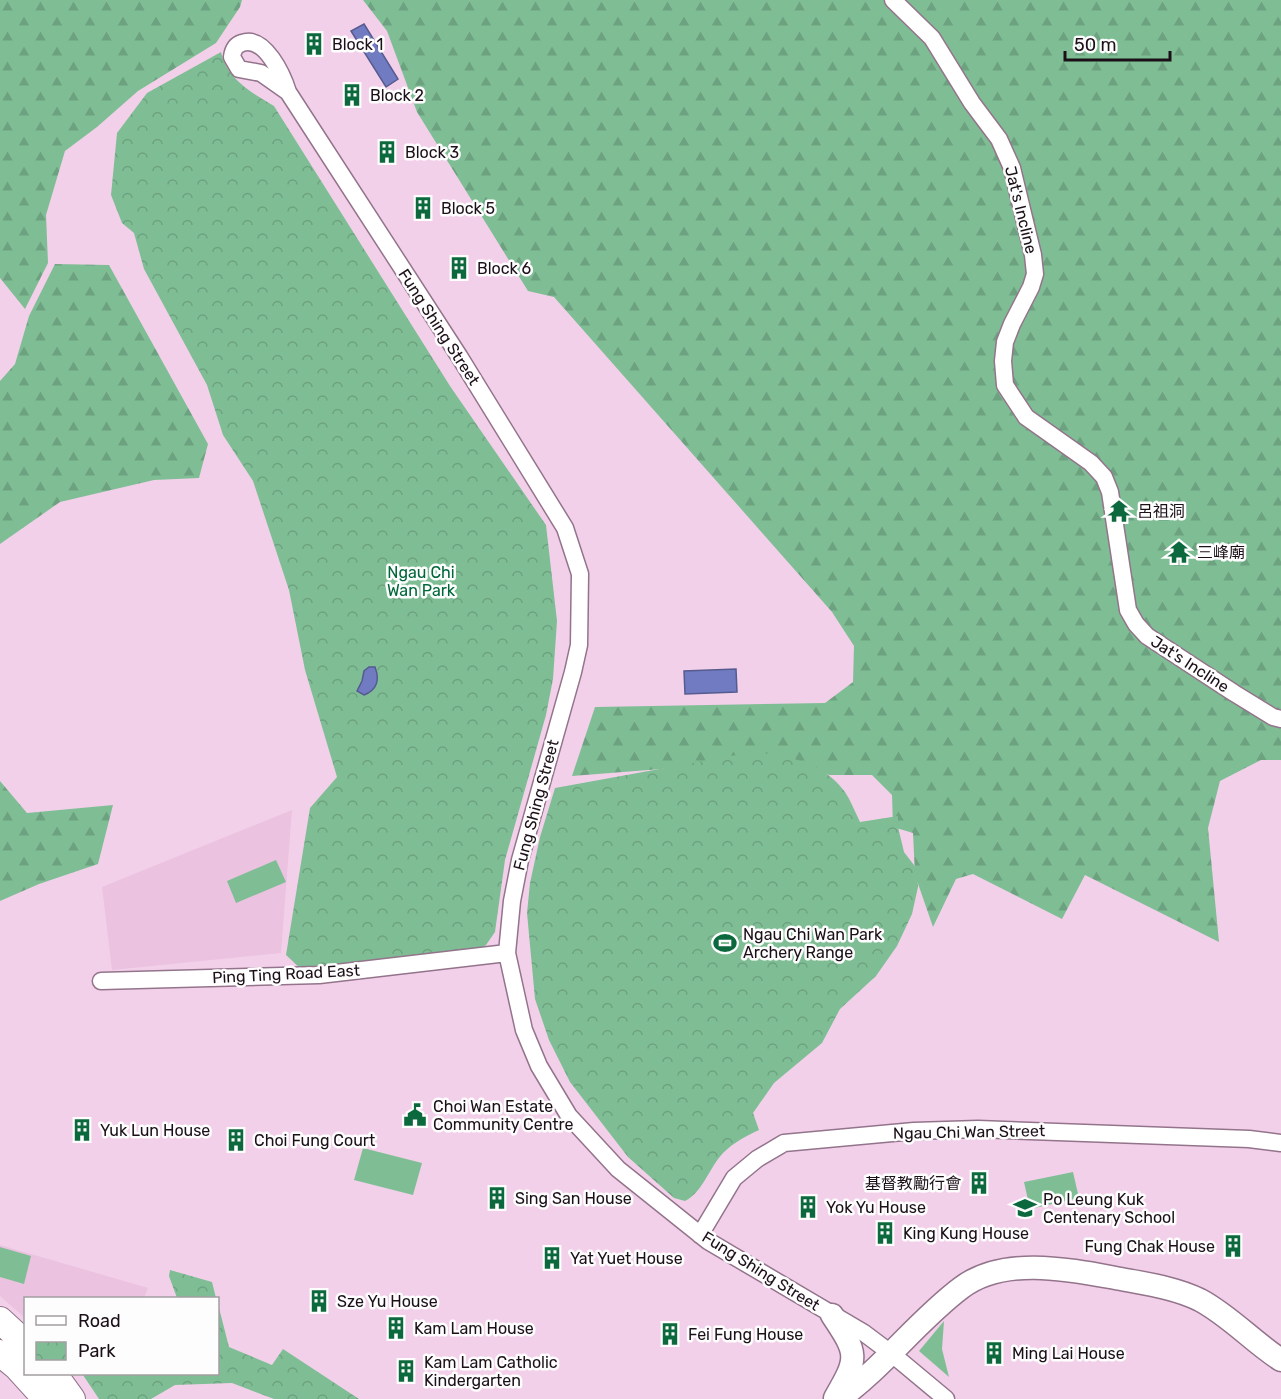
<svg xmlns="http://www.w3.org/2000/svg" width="1281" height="1399" font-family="Rubik,'Noto Sans TC',sans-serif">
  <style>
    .built { fill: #ebc2e0 }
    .grass { fill: #7fbe95 }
    .forest { fill: url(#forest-firs) }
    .park { fill: url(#park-crowns) }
    .water { fill: #707bc2; stroke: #565b8f; stroke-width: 1.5 }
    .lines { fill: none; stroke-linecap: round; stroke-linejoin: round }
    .street-casing { stroke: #93748b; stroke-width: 19 }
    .secondary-casing { stroke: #93748b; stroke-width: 25 }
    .primary-casing { stroke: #93748b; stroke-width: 28 }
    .street { stroke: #fff; stroke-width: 16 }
    .secondary { stroke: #fff; stroke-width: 22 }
    .primary { stroke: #fff; stroke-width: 26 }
    .labels { text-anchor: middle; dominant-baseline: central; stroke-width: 5; stroke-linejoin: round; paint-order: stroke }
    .poi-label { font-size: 16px; fill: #1b1018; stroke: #fdfdfd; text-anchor: start }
    .street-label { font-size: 16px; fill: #1b1018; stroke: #fdfdfd }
    .park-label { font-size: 16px; fill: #00673a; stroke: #fdfdfd }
  </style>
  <defs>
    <pattern id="forest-firs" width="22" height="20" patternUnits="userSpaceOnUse" patternTransform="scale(1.5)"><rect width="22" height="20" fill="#7fbe95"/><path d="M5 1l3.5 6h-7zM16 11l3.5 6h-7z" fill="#6da280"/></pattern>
    <pattern id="park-crowns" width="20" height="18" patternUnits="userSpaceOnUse" patternTransform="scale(1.5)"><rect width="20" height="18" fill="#7fbe95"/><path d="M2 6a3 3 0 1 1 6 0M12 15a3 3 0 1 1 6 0" fill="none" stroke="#6da280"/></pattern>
  </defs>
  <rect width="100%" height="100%" fill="#f3d0ea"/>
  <path class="built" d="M292,810L281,953L112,970L102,887Z
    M0,1245L148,1288L144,1298H26L25,1318L0,1296Z"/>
  <path class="grass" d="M276,860L286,882L236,903L227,881Z
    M363,1148L422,1163L413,1195L354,1180Z
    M1073,1172L1079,1198L1030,1209L1024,1182Z
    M0,1247L31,1256L24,1284L0,1277Z
    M944,1321L942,1349L949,1377L919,1351Z"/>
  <path class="forest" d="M0,0H242L240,7L216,43L138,91L97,127L65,151L46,215L48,263L25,309L0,278Z
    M363,0H1281V760H1261L1220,781L1208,828L1219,942L1085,875L1062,919L973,874L956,879L933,927L915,875L913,833L893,827L892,795L872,775H829L789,759L572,776L595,707L825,703L853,682L854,646L832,612L554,297L528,291L417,112L387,31Z
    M55,264L109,265L208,444L199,478L154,480L60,502L0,544V381L15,364L29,316Z
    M0,781L27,813L113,805L98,864L39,884L0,901Z"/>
  <path class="park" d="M221,52C227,79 252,93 274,106L450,386L546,525L557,621L553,679L546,715L505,860L495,932L486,945L479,950L300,968L286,955L310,808L337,777L305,670L289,590L253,481L223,435L207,385L144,269L134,233L122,223L111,195L117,133L147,93Z
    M753,752C787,755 823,762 845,792C851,801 855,812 860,822L898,816V827L904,852L917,869L918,887L912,914L897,946L876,976L840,1009L822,1043L774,1083L753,1113L759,1130C746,1136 733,1143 723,1153C709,1168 703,1192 685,1201L674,1198L628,1157L570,1082L549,1040L535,999L527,913L530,883L540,837L555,788Z
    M170,1270L212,1282L216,1298H177L169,1276Z
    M218,1304L229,1347L272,1365L283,1349L359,1399H274L232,1383L175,1385L151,1399H99L83,1375L82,1374H218Z"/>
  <path class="water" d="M364,24L398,79L386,87L351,31Z
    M369,667H375C380,680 377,690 364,695L357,691L362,681L364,671Z
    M736,669L737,692L685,694L684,671Z"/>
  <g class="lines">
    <g class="street-casing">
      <path id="street" d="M893,0L932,38L972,103L999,139L1012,168L1033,255L1035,274L1031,287L1012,324L1005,342L1003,361L1005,385L1026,417L1091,463L1104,477L1110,492L1128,610L1136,624L1147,636L1234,693L1273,717L1281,719
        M288,92L261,73L239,69L232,57C233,50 235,45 242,43C265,35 283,76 288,92L459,356L565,528L580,574L579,645L573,672L520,860L512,901L507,953L524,1030L539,1066L569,1116L618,1169L708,1241L864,1333L892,1354L946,1399
        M101,981L319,975L507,953
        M700,1235L734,1178L757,1159L784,1143L914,1131L978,1129L1249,1139L1281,1143"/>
    </g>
    <g class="secondary-casing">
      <path id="secondary" d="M832,1315C858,1354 859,1357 835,1398
        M839,1399C884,1367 917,1321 961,1288C1004,1255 1072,1270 1121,1279C1147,1284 1176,1288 1200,1300C1230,1316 1253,1342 1281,1360"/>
    </g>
    <g class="primary-casing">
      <path id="primary" d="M0,1320L26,1344
        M0,1353L17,1367L46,1399
        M54,1374L72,1399"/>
    </g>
    <use href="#street" class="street"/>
    <use href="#secondary" class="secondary"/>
    <use href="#primary" class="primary"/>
  </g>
  <defs>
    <g id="building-bare" transform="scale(1.8)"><path d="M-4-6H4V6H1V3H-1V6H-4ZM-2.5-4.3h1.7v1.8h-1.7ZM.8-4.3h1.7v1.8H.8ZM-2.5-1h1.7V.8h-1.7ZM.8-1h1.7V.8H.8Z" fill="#0c693d" stroke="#fdfdfd" stroke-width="2.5" paint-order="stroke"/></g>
    <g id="temple-bare" transform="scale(1.8)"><path d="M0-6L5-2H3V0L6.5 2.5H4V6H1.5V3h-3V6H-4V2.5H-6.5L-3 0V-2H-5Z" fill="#0c693d" stroke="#fdfdfd" stroke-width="2.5" paint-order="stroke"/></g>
    <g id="stadium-bare" transform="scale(1.8)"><path d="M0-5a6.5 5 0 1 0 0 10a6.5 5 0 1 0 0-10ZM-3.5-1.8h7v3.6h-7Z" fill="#0c693d" stroke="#fdfdfd" stroke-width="2.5" paint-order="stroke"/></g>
    <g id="civic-bare" transform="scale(1.8)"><path d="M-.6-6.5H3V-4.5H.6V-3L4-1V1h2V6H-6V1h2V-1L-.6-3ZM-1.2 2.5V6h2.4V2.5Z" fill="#0c693d" stroke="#fdfdfd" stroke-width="2.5" paint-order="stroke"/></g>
    <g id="school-bare" transform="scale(1.8)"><path d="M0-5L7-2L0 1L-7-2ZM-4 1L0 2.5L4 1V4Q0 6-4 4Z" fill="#0c693d" stroke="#fdfdfd" stroke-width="2.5" paint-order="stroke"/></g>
  </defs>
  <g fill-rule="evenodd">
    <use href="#building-bare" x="314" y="44"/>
    <use href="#building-bare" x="352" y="95"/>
    <use href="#building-bare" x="387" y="152"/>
    <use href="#building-bare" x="423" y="208"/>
    <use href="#building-bare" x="459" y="268"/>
    <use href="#temple-bare" x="1119" y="511"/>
    <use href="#temple-bare" x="1179" y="552"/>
    <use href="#stadium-bare" x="725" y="943"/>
    <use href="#civic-bare" x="415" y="1115"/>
    <use href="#building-bare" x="82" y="1130"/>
    <use href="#building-bare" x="236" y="1140"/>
    <use href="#building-bare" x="979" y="1183"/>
    <use href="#building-bare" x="497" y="1198"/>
    <use href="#building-bare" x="808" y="1207"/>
    <use href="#school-bare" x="1025" y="1208"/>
    <use href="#building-bare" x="885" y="1233"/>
    <use href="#building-bare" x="1233" y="1246"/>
    <use href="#building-bare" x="552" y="1258"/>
    <use href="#building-bare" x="319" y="1301"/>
    <use href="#building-bare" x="396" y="1328"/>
    <use href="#building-bare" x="670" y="1334"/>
    <use href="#building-bare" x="994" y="1353"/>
    <use href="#building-bare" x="406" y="1371"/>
  </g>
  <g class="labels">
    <g class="poi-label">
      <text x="332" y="44">Block 1</text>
      <text x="370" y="95">Block 2</text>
      <text x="405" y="152">Block 3</text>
      <text x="441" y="208">Block 5</text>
      <text x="477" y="268">Block 6</text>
      <text x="1137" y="511">呂祖洞</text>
      <text x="1197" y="552">三峰廟</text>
      <text x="743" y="934">Ngau Chi Wan Park<tspan x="743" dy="18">Archery Range</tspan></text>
      <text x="433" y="1106">Choi Wan Estate<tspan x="433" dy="18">Community Centre</tspan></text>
      <text x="100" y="1130">Yuk Lun House</text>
      <text x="254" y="1140">Choi Fung Court</text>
      <text x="961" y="1183" text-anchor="end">基督教勵行會</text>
      <text x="515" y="1198">Sing San House</text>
      <text x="1043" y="1199">Po Leung Kuk<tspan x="1043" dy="18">Centenary School</tspan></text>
      <text x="826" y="1207">Yok Yu House</text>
      <text x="903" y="1233">King Kung House</text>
      <text x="1215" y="1246" text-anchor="end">Fung Chak House</text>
      <text x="570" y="1258">Yat Yuet House</text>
      <text x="337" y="1301">Sze Yu House</text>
      <text x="414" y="1328">Kam Lam House</text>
      <text x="688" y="1334">Fei Fung House</text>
      <text x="1012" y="1353">Ming Lai House</text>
      <text x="424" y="1362">Kam Lam Catholic<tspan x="424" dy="18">Kindergarten</tspan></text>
    </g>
    <g class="street-label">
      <text transform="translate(1021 210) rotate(76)">Jat's Incline</text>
      <text transform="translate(439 327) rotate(57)">Fung Shing Street</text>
      <text transform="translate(1190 664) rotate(33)">Jat's Incline</text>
      <text transform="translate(536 805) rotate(-75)">Fung Shing Street</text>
      <text transform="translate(286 974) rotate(-3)">Ping Ting Road East</text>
      <text transform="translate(969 1132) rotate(-1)">Ngau Chi Wan Street</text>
      <text transform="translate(761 1271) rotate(32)">Fung Shing Street</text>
    </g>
    <g class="park-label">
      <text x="421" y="572">Ngau Chi<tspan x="421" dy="18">Wan Park</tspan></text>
    </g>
  </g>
  <rect x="24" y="1297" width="195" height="78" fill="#fdfdfd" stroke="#a39ea1" stroke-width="1.5"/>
  <rect x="36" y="1316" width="30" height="9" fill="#ffffff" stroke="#a39ea1" stroke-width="1.5"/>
  <text x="78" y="1327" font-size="18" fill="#1b1018">Road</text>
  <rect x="36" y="1342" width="30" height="18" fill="url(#park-crowns)" stroke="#a39ea1" stroke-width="1.5"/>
  <text x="78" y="1357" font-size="18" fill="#1b1018">Park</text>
  <path d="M1065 51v9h105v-9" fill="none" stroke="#1b1018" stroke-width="3"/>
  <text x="1074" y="51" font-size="18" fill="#1b1018" stroke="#fdfdfd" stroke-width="4.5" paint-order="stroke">50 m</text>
</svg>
